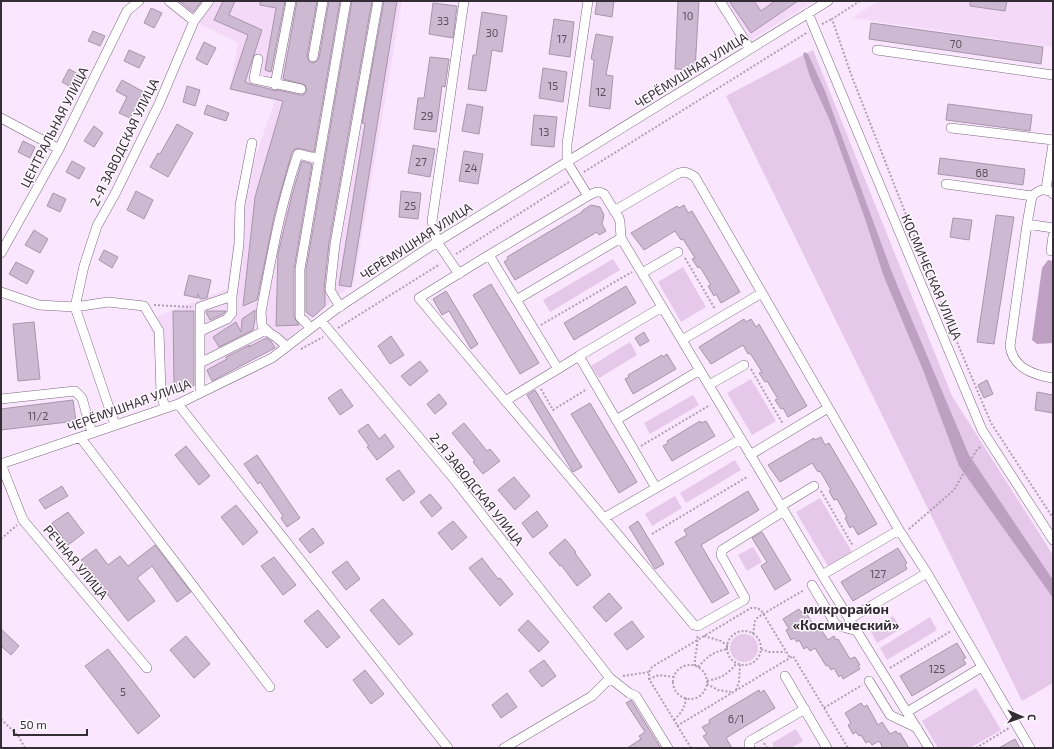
<svg xmlns="http://www.w3.org/2000/svg" width="1054" height="749" font-family="'Exo 2',sans-serif">
  <style>
    .built { fill: #f4daf8 }
    .green { fill: #e6c8eb }
    .forest { fill: #bea0c3 }
    .building { fill: #cdb9d1; stroke: #a895ab }
    .lines { fill: none; stroke-linecap: round; stroke-linejoin: round }
    .minor-casing { stroke: #7a687d; stroke-width: 10 }
    .path { stroke: #ae9fb1; stroke-width: 2; stroke-dasharray: 2 2; stroke-linecap: butt }
    .minor { stroke: #fff; stroke-width: 9 }
    .labels { text-anchor: middle; dominant-baseline: central; stroke-width: 3; stroke-linejoin: round; paint-order: stroke }
    .number-label { font-size: 11px; fill: #5b505d }
    .street-label { font-size: 13px; fill: #352d36; stroke: #fef9fe }
    .neighbourhood-label { font-size: 14px; font-weight: bold; fill: #352d36; stroke: #fef9fe }
  </style>
  <rect width="100%" height="100%" fill="#fae6fe"/>
  <path class="built" d="M169,1H402L354,282L280,346L170,397L148,320L227,289L238,208L275,100L230,89L238,43L194,21Z
    M725,1H814L751,40Z
    M878,1H1053V47L852,18Z"/>
  <path class="green" d="M813,50L952,396L1053,555V683L1022,701L726,96Z
    M613,259L620,270L550,312L543,300Z
    M683,267L706,307L681,322L658,282Z
    M630,342L637,355L599,378L591,366Z
    M751,379L776,421L752,435L727,393Z
    M693,395L699,405L650,434L644,423Z
    M735,460L741,470L686,503L680,493Z
    M675,496L682,508L652,526L645,514Z
    M820,498L852,552L828,566L796,512Z
    M753,547L762,562L747,571L738,555Z
    M893,616L901,629L877,643L870,630Z
    M930,617L937,630L887,660L880,648Z
    M730 648a14 14 0 1 1 28 0a14 14 0 1 1-28 0Z
    M976,688L1001,730L970,748H938L922,721Z
    M796,729L803,741L791,748H774L772,743Z"/>
  <path class="forest" d="M805,52L808,54L825,91L893,275L969,455L1053,580V598L959,466L923,370L884,277L865,219L830,121L810,77L803,54Z
    M1048,260L1053,261V343L1037,344L1032,340L1042,268Z"/>
  <path class="building" d="M179,1H202L193,12Z
    M223,1H235L229,15L262,30L245,82L253,85L270,89L274,91L278,90L300,95H303L307,91L305,85L283,79L297,1H317L307,56L309,61L312,63L317,61L319,58L329,1H340L314,152L297,148L292,152L275,212L257,300L243,306L255,197L283,101L230,89L248,35L214,20Z
    M260,1H285L271,72L265,70L276,8L260,5Z
    M352,1H372L329,243L324,289L325,294V306L313,317L306,312V270Z
    M384,1H397L351,287L339,285L365,124L362,123Z
    M597,1H614L612,17L595,14Z
    M678,1H699L695,70L675,69Z
    M729,1H754L761,11L775,1H798L751,33Z
    M970,1H1007L1005,11L970,6Z
    M433,3L457,6L453,38L429,34Z
    M151,8L162,13L154,28L144,23Z
    M482,12L507,16L502,52L492,50L486,91L468,89L473,55H476Z
    M554,19L574,22L570,57L549,54Z
    M871,23L1043,47L1041,64L869,39Z
    M93,31L105,36L100,46L88,41Z
    M596,34L613,37L606,75L613,76L610,109L589,106L594,60L591,59Z
    M204,42L216,48L207,65L196,59Z
    M129,50L145,57L139,68L124,61Z
    M430,57L449,59L445,87L442,86L436,132L414,129L418,98H424Z
    M543,68L567,72L563,102L539,98Z
    M69,69L82,76L74,89L62,82Z
    M122,80L151,96L145,107L138,103L130,118L119,113L127,97L116,91Z
    M187,86L200,90L195,106L183,102Z
    M467,104L483,107L479,134L462,131Z
    M948,104L1032,115L1030,131L946,120Z
    M207,105L229,113L226,121L204,114Z
    M534,115L557,117L554,147L531,145Z
    M177,124L193,133L168,177L150,167L158,153L160,154Z
    M94,126L103,133L94,147L84,141Z
    M23,141L35,147L30,158L18,152Z
    M413,145L435,149L430,177L408,173Z
    M464,151L483,154L478,184L459,181Z
    M940,158L1025,169L1023,185L938,174Z
    M72,161L85,168L79,179L66,172Z
    M302,161L312,164L294,269V317L299,325L276,326L278,254L292,195Z
    M136,191L153,200L144,219L127,210Z
    M401,191L421,193L418,219L399,217Z
    M53,193L66,199L60,212L47,206Z
    M591,205L600,207L604,215L602,224L606,231L599,235L597,232L515,280L504,262L508,259L507,257L582,212V211Z
    M684,205L688,213L692,211L740,292L721,303L716,294L714,296L708,286L711,285L700,267L698,268L692,259L695,258L683,239L681,240L675,231L644,250L631,233L677,206L679,208Z
    M996,215L1014,217L994,344L977,342Z
    M953,218L972,220L969,240L950,237Z
    M34,230L48,239L40,253L25,245Z
    M104,250L118,257L112,268L99,260Z
    M16,262L34,271L27,284L9,274Z
    M189,275L211,280L207,298L200,299L198,294V298L184,295Z
    M491,284L539,363L520,374L473,295Z
    M626,286L636,303L574,340L564,323Z
    M446,291L478,344L471,349L449,311L442,315L433,299Z
    M255,310V319L253,330L219,347L213,337L236,322L241,332L242,319Z
    M173,311H194V386H174Z
    M207,311H226L223,314L210,320L206,312Z
    M744,319L746,322L751,319L756,327L759,324L807,406L788,417L783,408L781,409L775,400L778,399L767,381L765,382L759,373L762,372L750,353L748,354L743,345L711,364L699,347Z
    M34,322L40,379L18,381L13,324Z
    M644,332L649,341L640,346L635,338Z
    M391,336L404,355L390,364L378,346Z
    M266,338L271,341L275,348L212,381L207,370L227,359L226,357L250,345L249,347Z
    M667,354L676,369L633,394L625,379L629,377L628,375L662,355L663,357Z
    M420,361L428,371L410,386L401,376Z
    M987,380L993,394L984,398L978,385Z
    M341,389L353,406L340,415L328,398Z
    M535,390L582,467L573,472L527,395Z
    M1037,392L1053,395V413L1035,410Z
    M439,394L447,404L435,414L427,404Z
    M73,400L76,421L1,430V409Z
    M590,403L637,482L619,493L571,414Z
    M700,421L701,423L706,421L715,436L672,461L663,446L668,443L667,441Z
    M464,423L487,451L490,449L500,461L483,474L473,462L475,461L452,433Z
    M368,424L379,439L385,434L394,447L377,460L367,447L369,446L358,431Z
    M821,437L825,445L829,443L877,524L858,535L853,526L850,528L845,518L847,517L837,499L834,500L829,491L831,490L820,471L818,472L812,463L780,482L768,465L814,438L815,440Z
    M186,446L210,476L199,485L175,455Z
    M257,455L300,518L287,527L281,518L283,516L260,482L258,484L244,464Z
    M399,470L415,492L403,501L386,479Z
    M514,477L530,496L515,510L498,490Z
    M62,486L68,496L45,509L39,500Z
    M748,491L759,510L701,545L729,593L712,603L675,542L687,535L684,530Z
    M430,494L442,508L432,517L420,502Z
    M236,505L258,532L243,545L221,517Z
    M537,511L548,526L533,538L522,523Z
    M68,512L84,533L68,545L52,523Z
    M453,521L467,537L452,550L438,533Z
    M638,521L664,564L655,569L629,527Z
    M313,528L324,543L310,553L299,539Z
    M762,532L791,580L775,590L761,566L767,562L752,538Z
    M565,539L576,552L575,553L591,575L577,586L561,565L560,566L549,553Z
    M155,545L191,592L177,602L152,566L137,578L155,601L128,621L81,560L96,549L108,565L120,556L128,566Z
    M898,548L907,563L905,565L907,569L853,601L841,582Z
    M274,557L296,585L283,595L261,566Z
    M482,558L498,579L500,578L513,594L500,606L469,568Z
    M347,561L360,579L346,590L332,572Z
    M609,593L622,608L606,622L593,607Z
    M383,599L413,634L399,645L370,610Z
    M799,609L802,613L805,611L817,631L820,628L828,640L834,636L836,640L838,639L850,659L855,657L860,665L858,666L860,669L843,679L841,675L839,677L834,668L831,670L828,665L826,666L815,648L810,651L807,647L804,649L799,640L797,642L794,638L791,640L786,630L789,629L783,619Z
    M318,610L340,637L327,648L304,621Z
    M528,620L549,642L539,652L518,630Z
    M632,621L644,637L627,650L614,634Z
    M1,629L19,646L11,655L1,646Z
    M186,636L210,664L194,678L170,650Z
    M957,643L966,658L963,659L966,664L912,696L900,676Z
    M108,649L160,716L138,734L85,666Z
    M544,660L556,676L542,687L529,671Z
    M365,670L384,694L371,704L353,680Z
    M759,690L760,693L764,690L775,708L726,738L732,748H711L703,736L707,734L702,727L710,723L709,720Z
    M507,693L517,707L501,718L492,705Z
    M631,700L660,747L659,748H627L641,739L639,736L645,732L626,703Z
    M861,703L864,707L867,705L878,725L882,722L890,734L896,731L898,734L900,733L909,748H883L879,741L872,745L869,741L866,743L861,735L859,736L856,732L853,734L848,725L851,723L845,713Z
    M1015,739L1020,748H999Z"/>
  <g class="lines">
    <g class="minor-casing">
      <path id="minor" d="M588,1L567,144V162L588,196C593,193 598,190 604,194L619,218L620,222L621,238L824,578L929,748
        M720,1L750,49
        M808,13L982,430L1053,540
        M194,21L209,1
        M877,50L1053,75
        M313,57L323,1
        M258,59L254,79L301,89
        M275,85L291,1
        M1,118L59,149
        M951,128L1053,140
        M946,184L1032,196
        M1046,189L1053,144
        M1053,194L1052,192C1043,188 1039,190 1032,196L1027,224L1053,228
        M588,196L489,255L558,369L579,356L656,488
        M614,211L679,173C686,171 689,173 695,177L899,530L927,573L1030,748
        M1027,224L1010,346C1013,368 1033,375 1053,378
        M1053,236L1051,251H1053
        M1,253L59,149L127,11L139,1
        M489,255L419,298L694,625L698,626L744,600L745,598L721,555L722,550L784,511
        M642,273L678,252
        M459,274L437,242L432,221L464,1
        M1,292L39,305L75,307L115,425
        M516,300L621,238
        M340,307L330,290L335,244L378,1
        M321,321L454,479L610,678L629,693L636,696L668,748
        M311,328L300,317V269L346,1
        M201,331L227,319L232,313V296
        M682,340L762,293
        M287,347L276,337L271,334L262,326L261,312C271,259 280,206 298,154L319,159
        M579,356L662,307
        M200,363L266,330
        M709,385L744,365
        M200,393V307L232,296L239,244L240,205L252,143
        M1,399L75,391L82,398L92,433
        M505,401L558,369
        M178,404L448,748
        M165,408L161,393L159,331L144,306L108,302L75,307L84,266L97,226L116,192L159,104L194,21L169,1
        M616,420L700,370
        M80,437L270,687
        M750,455L828,408
        M1,464L178,404L272,358L336,309L437,242L828,1
        M1,464L23,520L147,668
        M781,506L814,486
        M604,518L741,439
        M822,575L899,530
        M812,585L836,625L857,631
        M849,619L927,573
        M785,676L827,748
        M869,681L890,715L917,728
        M907,712L982,667
        M504,748L592,696L610,678
        M750,748L749,743L750,741L805,709"/>
    </g>
    <path class="path" d="M860,1L832,19L852,77L914,235L954,335L991,423L1053,518
      M822,24L832,19
      M584,172L808,32
      M456,254L569,182
      M685,258L715,309
      M154,305L191,307
      M541,325L632,272
      M338,328L440,264
      M301,349L323,337
      M751,369L783,424
      M541,389L553,410L587,389
      M641,446L710,405
      M821,491L853,546
      M909,529L954,490L976,451L981,446
      M652,534L747,477
      M1,539L17,525
      M727 648a17 17 0 1 1 34 0a17 17 0 1 1-34 0Z
      M753,634L755,621L758,617L804,590
      M704,636L721,641L728,646
      M761,649L769,652H785
      M673 682a17 17 0 1 1 34 0a17 17 0 1 1-34 0Z
      M695,666C694,655 699,644 697,634
      M698,667C707,657 714,651 728,649
      M890,668L951,631
      M623,676L649,672
      M649,679L659,675L674,677
      M707,681C721,678 727,675 737,663
      M707,684L718,690L731,692
      M736,690L739,682L740,664
      M824,708L862,685
      M1,719L19,737L25,748
      M674,720C681,713 685,708 686,698
      M677,726L793,656L848,748
      M764,743L767,748
      M691,748L649,679V672L652,667L751,608H756L761,610L790,658
      M976,748L1009,728"/>
    <use href="#minor" class="minor"/>
  </g>
  <g class="labels">
    <g class="number-label">
      <text x="688" y="15">10</text>
      <text x="443" y="20">33</text>
      <text x="492" y="32">30</text>
      <text x="562" y="38">17</text>
      <text x="956" y="43">70</text>
      <text x="553" y="85">15</text>
      <text x="601" y="91">12</text>
      <text x="427" y="115">29</text>
      <text x="544" y="131">13</text>
      <text x="421" y="161">27</text>
      <text x="471" y="167">24</text>
      <text x="982" y="172">68</text>
      <text x="410" y="205">25</text>
      <text x="38" y="415">11/2</text>
      <text x="878" y="573">127</text>
      <text x="937" y="668">125</text>
      <text x="123" y="691">5</text>
      <text x="736" y="718">6/1</text>
    </g>
    <g class="street-label">
      <text transform="translate(691 70) rotate(-32)">ЧЕРЁМУШНАЯ УЛИЦА</text>
      <text transform="translate(54 127) rotate(-63)">ЦЕНТРАЛЬНАЯ УЛИЦА</text>
      <text transform="translate(124 142) rotate(-64)">2-Я ЗАВОДСКАЯ УЛИЦА</text>
      <text transform="translate(416 241) rotate(-33)">ЧЕРЁМУШНАЯ УЛИЦА</text>
      <text transform="translate(932 277) rotate(67)">КОСМИЧЕСКАЯ УЛИЦА</text>
      <text transform="translate(129 405) rotate(-20)">ЧЕРЁМУШНАЯ УЛИЦА</text>
      <text transform="translate(477 489) rotate(51)">2-Я ЗАВОДСКАЯ УЛИЦА</text>
      <text transform="translate(76 562) rotate(50)">РЕЧНАЯ УЛИЦА</text>
    </g>
    <g class="neighbourhood-label">
      <text x="846" y="608">микрорайон<tspan x="846" dy="16">«Космический»</tspan></text>
    </g>
  </g>
  <rect width="1054" height="749" fill="none" stroke="#352d36" stroke-width="4"/>
  <g transform="translate(1022 717) rotate(92)" stroke="#fef9fe" stroke-width="3" paint-order="stroke">
  <path d="M0-3L7 15L0 10L-7 15Z" fill="#352d36"/>
  <text y="-6" font-size="11" font-weight="bold" text-anchor="middle" fill="#352d36">С</text>
  </g>
  <path d="M14 729v6h73v-6" fill="none" stroke="#352d36" stroke-width="2"/>
  <text x="20" y="729" font-size="12" fill="#352d36" stroke="#fef9fe" stroke-width="3" paint-order="stroke">50 m</text>
</svg>
